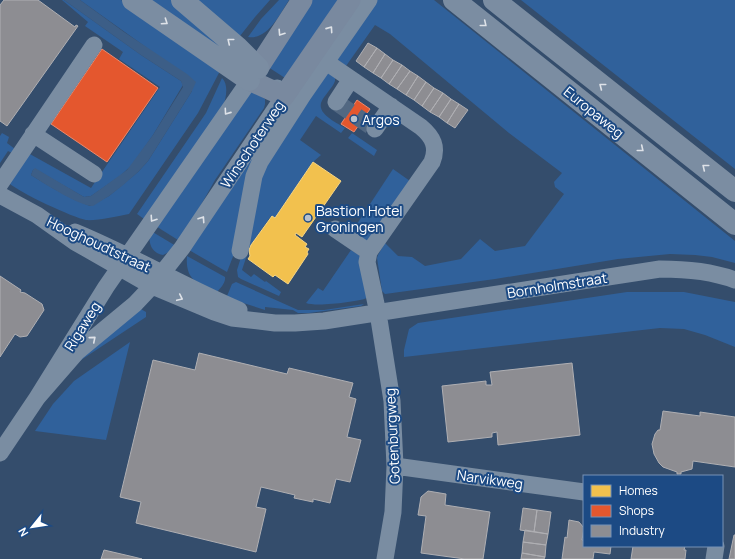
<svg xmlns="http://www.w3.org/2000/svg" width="735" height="559" font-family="Manrope,sans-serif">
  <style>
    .green { fill: #30619b }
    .water { fill: #3c5e87 }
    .homes { fill: #f2c14e; stroke: #f6d483 }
    .shops { fill: #e4572e; stroke: #ec896d }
    .industry { fill: #8d8d92; stroke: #afafb3 }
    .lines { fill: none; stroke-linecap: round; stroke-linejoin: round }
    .minor-tunnel { stroke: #526882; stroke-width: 17; stroke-dasharray: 17 8; stroke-linecap: butt }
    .minor { stroke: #7a8da2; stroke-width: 17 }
    .major { stroke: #79899f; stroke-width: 21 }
    .highway { stroke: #7b8da2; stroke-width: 22 }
    .oneway { stroke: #dee2e8 }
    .oneway2 { stroke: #dee2e7 }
    .poi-dot { fill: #b8c1cc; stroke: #1c4a84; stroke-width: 1.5 }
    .labels { text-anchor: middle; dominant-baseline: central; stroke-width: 4; stroke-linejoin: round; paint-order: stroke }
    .street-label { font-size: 14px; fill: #fff; stroke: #1c4a84 }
    .poi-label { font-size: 14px; fill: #fff; stroke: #1c4a84; text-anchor: start }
  </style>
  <rect width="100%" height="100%" fill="#344d6c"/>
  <path class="green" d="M62,0H64L141,55L181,81L183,85L153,135L132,165L120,176L91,196L84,197L35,169L33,170L31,175C50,187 69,198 90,206L109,196L138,172L148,161L192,91L150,50L80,0H121L212,62L220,71L198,113L129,214C119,216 96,221 86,220C74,218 18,192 9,183L28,153L91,188L160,87L119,59L123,52L85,26L88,22Z
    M142,0H174L232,51L227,58Z
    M192,0H270L255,17L240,36Z
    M279,0H289C280,14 268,40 248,37L261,19Z
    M309,0H338L285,78L265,65Z
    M377,0H434L735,241V263L712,257L695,255L670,254L618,259L495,279L385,294L382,291L377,258L378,255L385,243L398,256L412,257L425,266L461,259L480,239L495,251L525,246L564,194L555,187L554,182L562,173L509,133L390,34L375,25L346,66L338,60V58Z
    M521,0H735V169Z
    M327,72L335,77V81C332,89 324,95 321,103C318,115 338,123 345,128L341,133L316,116L300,140L321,155L313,162L275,218L271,216L250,246L242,270L251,277L254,274L265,282L266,281L281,292L279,296L241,279L238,277L237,270L242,254L258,178Z
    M222,78C229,85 226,98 223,107L147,221L137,214L206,113Z
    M249,88L265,99V104L264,108L215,180L197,212L178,240L162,230L156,226Z
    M2,133L9,137L7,143L15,149L12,153L8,151L0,163V136Z
    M352,133L377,150L374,156L348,138Z
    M271,136L234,254L227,272L189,250L245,164Z
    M393,169L410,181L368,242L351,233Z
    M151,231L176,246L175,249L163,255C151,253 147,241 151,231Z
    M351,250L359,255L361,258L367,298C357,302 316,307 306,303L318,288L323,291Z
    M187,256L225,277C226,283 220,289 216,293C197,284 185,279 187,256Z
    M236,282L298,310H324L364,304L361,306L309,313H298L293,310L265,307V310L237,301L227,296L232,284Z
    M627,292H684L735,302V347L705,335L684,329L660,328L404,357V350L409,329L418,323Z
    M139,308L146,312V317L72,366Z
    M130,342L106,440L35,431L53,404L74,381Z"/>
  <path class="water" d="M64,0H80L124,32L187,74L196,82L192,91L148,161L138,172L122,186L109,196L93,206C81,207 43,183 31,175L33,170L35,168L84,197L91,196L127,170L153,135L183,87L181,81L141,55Z"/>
  <path class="homes" d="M313,162L341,181L302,237L296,233L295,235L307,244L305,247L309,249L307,252L308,254L288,284L275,275L273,277L248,259L250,256L249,250L251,245L272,216L275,218Z"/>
  <path class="shops" d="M102,49L158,88L107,162L51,124Z
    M357,100L370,109L354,132L341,124Z"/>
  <path class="industry" d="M4,0H38L75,27L76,25L78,26L7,126L0,121V5Z
    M368,43L377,48L364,67L356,61Z
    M377,48L385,54L373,73L364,67Z
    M385,54L393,60L381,78L373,73Z
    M393,60L402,65L389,84L381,78Z
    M402,65L410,71L397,89L389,84Z
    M410,71L418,76L406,95L397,89Z
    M418,76L426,82L414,100L406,95Z
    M426,82L434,88L422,106L414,100Z
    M434,88L443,93L430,112L422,106Z
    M443,93L451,99L439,117L430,112Z
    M451,99L459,104L447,123L439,117Z
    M459,104L468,110L455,128L447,123Z
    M0,276L21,290L20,292L25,293L42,304L44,310L27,336L20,337L15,334L0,357Z
    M199,353L287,374L289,368L353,383L349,397L356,399L347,437L361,440L350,482L336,479L330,503L313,499V502L294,498L295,495L261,487L256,507L266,509L256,552L136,523L141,502L120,497L153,360L195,370Z
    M572,363L580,435L498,445L497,432L492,433V437L448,442L442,386L486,381V385H492L490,372Z
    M663,411L700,416V412L735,417V467L693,461L692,469L681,472V474H677V472L663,467L659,463L654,454L652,444L655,434L658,430H660Z
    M428,491L446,494L445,505L490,512L483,559H465L421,553L426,516L418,515L421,497Z
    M523,508L537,510L534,532L520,530Z
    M537,510L551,512L548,534L534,532Z
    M569,520L579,522L584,528L582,540H584V546H611L610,554L594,552L593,559H562L565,537L567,538Z
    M525,530L548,534L546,545L523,542Z
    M734,535H735V559H729Z
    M523,542L546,545L545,557L522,553Z
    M633,546H685L684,550H686L685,559H631Z
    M104,550L134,557L142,559H101Z
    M522,553L545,557L544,559H521Z"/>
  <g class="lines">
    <path class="minor-tunnel" d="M336,102L375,129"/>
    <path class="minor" d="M313,53L421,127C433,137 438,147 432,162L369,252L367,262L378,313L392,401L395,466L393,512L385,559
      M336,102L351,79
      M375,129L391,106
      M33,134L94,174
      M0,184L94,45
      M0,195L37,215L75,242L152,286L214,312L232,318L275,323H295L324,321L660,269C686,269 711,271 735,280
      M335,229L369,252
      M75,232C131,255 183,286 239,310
      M240,251L254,176L260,162L303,95L369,0
      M37,398L77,352L135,304L152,286L182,248L284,96L277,88
      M0,453L37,398L106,287L256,71
      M395,466L584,492
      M714,559L716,546"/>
    <path class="major" d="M258,68L302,0
      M249,80L284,96L350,0"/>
    <path class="highway" d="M133,0L249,80
      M182,0L237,47L258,68
      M454,0L735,224
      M494,0L735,191"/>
  </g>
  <defs><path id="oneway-chevron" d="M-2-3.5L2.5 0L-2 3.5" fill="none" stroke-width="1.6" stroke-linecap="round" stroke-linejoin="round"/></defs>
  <g class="oneway">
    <use href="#oneway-chevron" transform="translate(165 22) rotate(34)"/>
    <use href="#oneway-chevron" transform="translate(484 24) rotate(39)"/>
    <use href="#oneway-chevron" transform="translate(230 41) rotate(-141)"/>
    <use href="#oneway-chevron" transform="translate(602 86) rotate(-142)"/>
    <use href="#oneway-chevron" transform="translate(227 112) rotate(125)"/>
    <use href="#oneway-chevron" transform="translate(641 149) rotate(39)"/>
    <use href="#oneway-chevron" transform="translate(705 167) rotate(-141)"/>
    <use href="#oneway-chevron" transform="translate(153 219) rotate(124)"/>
    <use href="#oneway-chevron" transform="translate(202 219) rotate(-56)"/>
    <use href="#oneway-chevron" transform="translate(180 298) rotate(25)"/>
    <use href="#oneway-chevron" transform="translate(93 339) rotate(-40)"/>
  </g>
  <g class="oneway2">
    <use href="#oneway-chevron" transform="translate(330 29) rotate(-55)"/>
    <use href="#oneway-chevron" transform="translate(281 33) rotate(123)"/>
  </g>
  <g class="poi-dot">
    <circle cx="354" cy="119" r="4"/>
    <circle cx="308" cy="218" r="4"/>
  </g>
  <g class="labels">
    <g class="street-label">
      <text transform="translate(594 112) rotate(39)">Europaweg</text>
      <text transform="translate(252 144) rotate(-56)">Winschoterweg</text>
      <text transform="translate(99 244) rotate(25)">Hooghoudtstraat</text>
      <text transform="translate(557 285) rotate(-9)">Bornholmstraat</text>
      <text transform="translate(82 326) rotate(-58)">Rigaweg</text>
      <text transform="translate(392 436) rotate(-93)">Gotenburgweg</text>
      <text transform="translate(490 479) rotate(8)">Narvikweg</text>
    </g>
    <g class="poi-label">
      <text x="362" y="119">Argos</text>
      <text x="316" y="210">Bastion Hotel<tspan x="316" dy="16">Groningen</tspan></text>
    </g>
  </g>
  <rect x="583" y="475" width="140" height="72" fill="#1c4a84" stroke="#7792b5"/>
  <rect x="591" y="485" width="20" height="12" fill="#f2c14e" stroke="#7792b5"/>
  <text x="619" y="495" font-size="12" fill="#ffffff">Homes</text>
  <rect x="591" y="505" width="20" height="12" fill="#e4572e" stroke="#7792b5"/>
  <text x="619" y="515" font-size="12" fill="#ffffff">Shops</text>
  <rect x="591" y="525" width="20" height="12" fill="#8d8d92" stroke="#7792b5"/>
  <text x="619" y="535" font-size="12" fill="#ffffff">Industry</text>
  <g transform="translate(32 527) rotate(240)" stroke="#1c4a84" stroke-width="3" paint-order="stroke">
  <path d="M0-3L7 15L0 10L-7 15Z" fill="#ffffff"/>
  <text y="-6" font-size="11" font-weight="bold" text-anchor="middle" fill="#ffffff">N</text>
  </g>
</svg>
